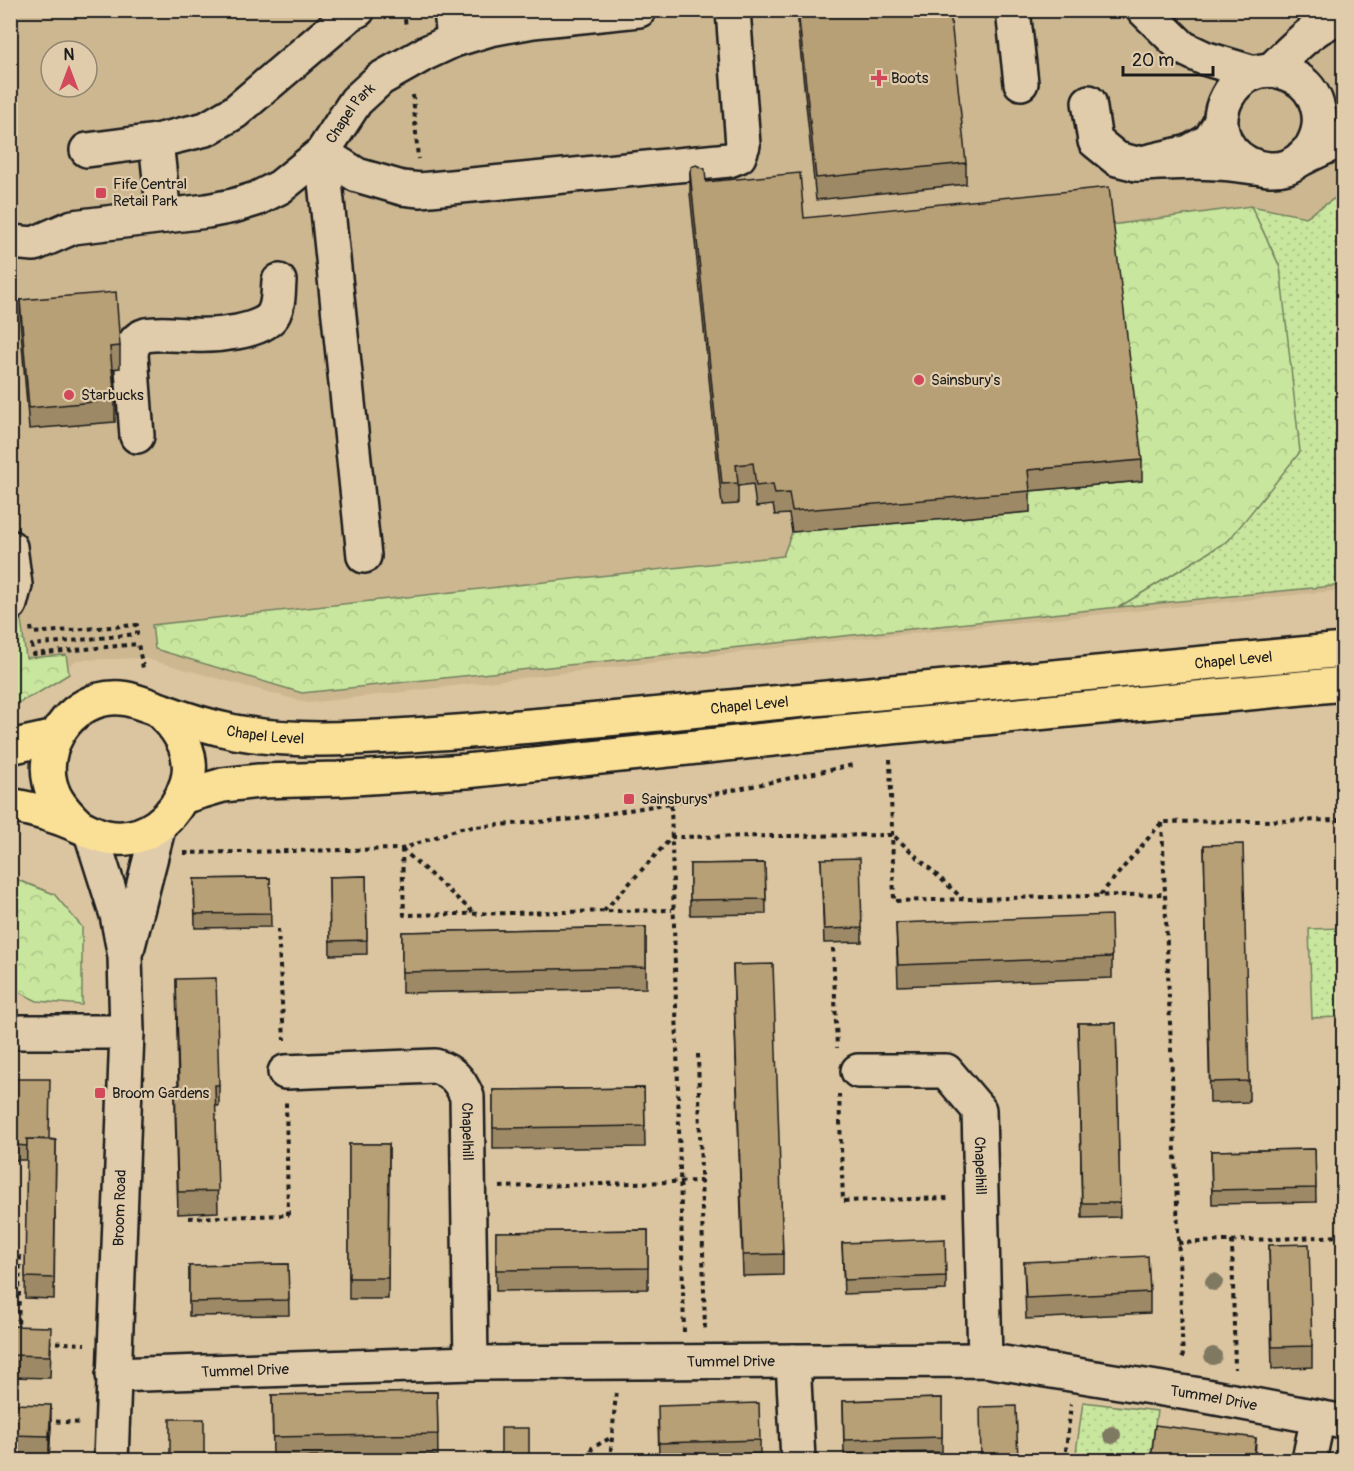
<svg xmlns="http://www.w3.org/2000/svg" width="1354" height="1471" font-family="Pangolin,sans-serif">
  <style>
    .built { fill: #ccb791; fill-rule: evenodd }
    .grass { fill: url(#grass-dots); stroke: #72815d; stroke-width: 1.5 }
    .forest { fill: url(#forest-crowns); stroke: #72815d; stroke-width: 1.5 }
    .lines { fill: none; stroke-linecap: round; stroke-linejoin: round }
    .minor-casing { stroke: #1c1c1c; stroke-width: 38 }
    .major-casing { stroke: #1c1c1c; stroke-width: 38 }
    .path { stroke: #1c1c1c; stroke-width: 4; stroke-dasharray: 4.5 4.5; stroke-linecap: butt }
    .minor { stroke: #e0ccab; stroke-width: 33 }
    .major { stroke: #fadf96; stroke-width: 33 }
    .tree { fill: #807962 }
    .wall { fill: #9d8965; stroke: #1c1c1c; stroke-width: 1.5 }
    .shaded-wall { fill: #806f53; stroke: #1c1c1c; stroke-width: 1.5 }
    .building { fill: #b79f76; stroke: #1c1c1c; stroke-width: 1.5 }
    .poi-dot { fill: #d1495b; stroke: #e0ccab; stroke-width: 2 }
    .labels { text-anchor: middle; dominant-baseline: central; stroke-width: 4.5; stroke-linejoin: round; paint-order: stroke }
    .poi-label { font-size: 15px; fill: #1c1c1c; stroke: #e0ccab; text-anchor: start }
    .street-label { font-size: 15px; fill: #1c1c1c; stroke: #e0ccab }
  </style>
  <defs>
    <pattern id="grass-dots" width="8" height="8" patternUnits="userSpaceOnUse" patternTransform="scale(1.5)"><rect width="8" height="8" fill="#c9e69e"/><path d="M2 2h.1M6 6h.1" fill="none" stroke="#acc588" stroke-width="1.8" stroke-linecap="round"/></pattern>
    <pattern id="forest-crowns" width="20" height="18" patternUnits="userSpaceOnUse" patternTransform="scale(1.5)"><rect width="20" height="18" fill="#c9e69e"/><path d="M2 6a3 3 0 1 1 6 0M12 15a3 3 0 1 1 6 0" fill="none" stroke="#acc588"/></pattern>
  </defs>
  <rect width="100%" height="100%" fill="#dbc5a0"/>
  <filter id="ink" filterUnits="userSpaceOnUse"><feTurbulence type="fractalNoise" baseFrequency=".0167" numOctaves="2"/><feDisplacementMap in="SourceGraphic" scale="12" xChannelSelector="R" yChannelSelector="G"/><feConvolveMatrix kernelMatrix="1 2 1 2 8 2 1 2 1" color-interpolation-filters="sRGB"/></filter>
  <g filter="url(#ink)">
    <path class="built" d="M11,11H1343V590L845,640L308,703L143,658L77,660L11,704ZM51,51H87V87H51Z"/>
    <path class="grass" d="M1343,193V585L1119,607L1229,540L1280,267L1251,206L1306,217Z
      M1343,928V1017L1312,1018L1309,929Z
      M1083,1402L1157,1411L1150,1460H1075Z"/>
    <path class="forest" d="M1251,206L1280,267L1300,452L1229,540L1119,607L302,693L155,649L152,625L783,556L792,532L1030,512L1028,491L1141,481L1111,225Z
      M21,620L26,658L66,655L69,674L38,693L11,706V621Z
      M10,877L54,894L82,927V1005L37,1001L11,988Z"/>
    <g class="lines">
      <g class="minor-casing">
        <g id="minor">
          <path d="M451,10L454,40"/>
          <path d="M1013,10L1021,83"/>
          <path d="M1144,10L1183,48L1204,58L1254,73"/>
          <path d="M1271,70C1289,53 1318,20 1344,18"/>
          <path d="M1089,102L1095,141L1117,159L1137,164"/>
          <path d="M1220,123L1210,140L1189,152L1137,164C1180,162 1211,160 1254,167"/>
          <path d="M156,141L164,216"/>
          <path d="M87,150L156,141L206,129L235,112L350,14L358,10"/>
          <path d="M322,153L357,175L402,188L420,190L729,160L739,156L743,145L733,10"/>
          <path d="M322,153L364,556"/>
          <path d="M1301,158C1305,154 1311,149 1313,144C1326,121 1318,89 1294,77C1236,46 1190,132 1247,163C1258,169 1274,171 1287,167C1292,165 1297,161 1303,158C1316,151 1330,146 1344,137"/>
          <path id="s1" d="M10,242L34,244L73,227L207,211L233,206L256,199L280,187L322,153L356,101L380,79L426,53L454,40L490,29L533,21L639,10"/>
          <path d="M137,436L131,355C132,345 136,338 146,335C161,332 178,335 193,335C213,336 265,333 274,313C279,303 278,292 279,281"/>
          <path d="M10,547L15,585L10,604"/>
          <path d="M91,833L117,915L125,956L127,1032L111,1460"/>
          <path d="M128,946L159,825"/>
          <path d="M10,1032H127"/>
          <path id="s2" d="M858,1071H946L979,1110L985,1360"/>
          <path id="s3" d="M285,1072L435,1066C453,1072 460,1080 467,1097L471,1363"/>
          <path d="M793,1361L798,1460"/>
          <path id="s4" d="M113,1375L471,1363L985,1360L1206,1396L1344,1422"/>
          <path d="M1309,1460L1318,1417"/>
        </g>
      </g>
      <g class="major-casing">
        <g id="major">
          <path d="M10,747L55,737"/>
          <path d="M182,797L223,785L259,781L338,779L466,771L880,728L1344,684"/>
          <path d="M10,805C32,809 57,816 77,825C87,829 95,835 107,837C145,844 176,818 187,783C196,754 178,728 159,710"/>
          <path id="s5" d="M77,824C65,812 54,800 50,783C42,748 64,711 99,700C124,693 139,703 161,710C184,719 211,727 235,732C274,739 316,740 355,738C487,732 619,718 751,705C948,687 1146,668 1344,650"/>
        </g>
      </g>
      <path class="path" d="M404,10L406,28
        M413,95L418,159
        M31,627L32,633L137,625V634L32,645L33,654L138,644L143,668
        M890,759L894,901L1165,894L1183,1361
        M671,803L853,765
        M1162,823L1165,894
        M402,849L404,915L672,910
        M402,849L475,914
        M184,853L402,849L461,828L576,819L671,803L684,1332
        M1100,895L1162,822L1344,820
        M604,911L672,837L893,835L963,899
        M278,929L284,1040
        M833,948L837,1048
        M698,1054L705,1331
        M839,1094L843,1201L950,1198
        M500,1187L701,1181
        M189,1218L288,1215L286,1101
        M1232,1241L1235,1369
        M1178,1243L1344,1236
        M10,1257H20L18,1329
        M47,1342L85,1344
        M47,1421L82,1423
        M589,1460L592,1448L612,1437
        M610,1460L616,1393
        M1065,1460L1071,1404"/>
      <use href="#minor" class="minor"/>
      <use href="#major" class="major"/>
    </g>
    <g class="tree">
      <circle cx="1214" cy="1282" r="9"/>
      <circle cx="1213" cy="1356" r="9"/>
      <circle cx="1112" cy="1435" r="9"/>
    </g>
    <path class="wall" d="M798,10L966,163V184L816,200L798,28Z
      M690,172L706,182L804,218L1142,460V481L1030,491V512L792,532L789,514L775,515L773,505L756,507L753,484L738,486V504L722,505L690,193Z
      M20,300L120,346V368L112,369L115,400V422L29,429L20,321Z
      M1204,845L1249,1081V1102L1210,1103Z
      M821,859L862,928V942L824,943Z
      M765,863L766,914L690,915V864Z
      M366,876L367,954L330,955L329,877Z
      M270,878L271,927L195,928L194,879Z
      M896,923L1112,957V978L898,986Z
      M646,927V988L402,993V932Z
      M733,965L783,1254V1275L743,1276Z
      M176,979L219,1085V1106H215L218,1212L178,1214L175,1107V1086H178Z
      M1078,1023H1116L1120,1217L1082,1218Z
      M16,1079L49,1139L56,1140L54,1299L25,1298L27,1160H15Z
      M644,1088L645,1147L493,1149V1090Z
      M349,1144H389L388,1299H349Z
      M1315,1149L1316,1202L1212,1204L1211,1151Z
      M648,1230V1289L496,1291V1232Z
      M842,1243L946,1276V1290L844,1294Z
      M1269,1245L1312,1346V1367L1272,1369Z
      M1024,1262L1150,1292V1313L1026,1319Z
      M288,1264L289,1315L189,1316V1266Z
      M10,1326L51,1348L50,1378L10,1377Z
      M437,1392L438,1455L273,1458L272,1395Z
      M942,1398V1452L844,1454L843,1401Z
      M10,1404L51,1426L49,1457L10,1456Z
      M658,1420L760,1440V1454L659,1457Z"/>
    <path class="shaded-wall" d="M51,1405V1426L49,1457V1436Z
      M1256,1438L1255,1461H1253Z"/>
    <path class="building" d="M798,10H950L966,163L816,178Z
      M696,165L705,169L706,182L800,173L804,218L1109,187L1142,460L1028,470L1030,491L792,511L789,493L775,494L773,484L756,486L753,463L736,465L738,483L722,484L690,172L691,167Z
      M116,292L120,346L110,347L115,400L29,408L20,300Z
      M1243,844L1249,1081L1210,1082L1204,845Z
      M860,858L862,928L824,929L821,859Z
      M765,863L766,899L690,900V864Z
      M366,876L367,940L330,941L329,877Z
      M270,878L271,913L195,914L194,879Z
      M1111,915L1112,957L898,965L896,923Z
      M646,927V967L402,972V932Z
      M773,964L783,1254L743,1255L733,965Z
      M216,978L219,1085H215L218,1191L178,1192L175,1086H179L176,979Z
      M1078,1023H1116L1120,1203H1082Z
      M16,1079H50L49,1139H27V1146L15,1145Z
      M644,1088L645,1126L493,1128V1090Z
      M27,1139L56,1140L54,1278L25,1277Z
      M349,1144H389L388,1278H349Z
      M1315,1149L1316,1188L1212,1190L1211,1151Z
      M648,1230V1268L496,1270V1232Z
      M945,1239L946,1276L844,1280L842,1243Z
      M1309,1244L1312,1346L1272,1347L1269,1245Z
      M1148,1256L1150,1292L1026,1298L1024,1262Z
      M288,1264L289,1300L189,1302V1266Z
      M10,1326L51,1327L50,1356L10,1355Z
      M437,1392L438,1434L273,1437L272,1395Z
      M942,1398V1437L844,1440L843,1401Z
      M759,1403L760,1440L659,1443L658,1406Z
      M10,1404L51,1405L49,1436L10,1435Z
      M1016,1406L1018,1461H981L980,1407Z
      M170,1419H204V1461H170Z
      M1155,1425L1256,1438L1253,1461L1151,1460Z
      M501,1428H529V1460L543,1461H501Z
      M1331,1456L1344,1457V1461H1330Z"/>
  </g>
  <g class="poi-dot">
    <path d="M876 69h6v6h6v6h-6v6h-6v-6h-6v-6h6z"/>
    <rect x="95" y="187" width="12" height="12" rx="3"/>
    <circle cx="919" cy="380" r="6"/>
    <circle cx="69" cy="395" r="6"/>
    <rect x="623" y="793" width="12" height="12" rx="3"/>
    <rect x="94" y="1087" width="12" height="12" rx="3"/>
  </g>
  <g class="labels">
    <g class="poi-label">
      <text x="891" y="78">Boots</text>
      <text x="113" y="184">Fife Central<tspan x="113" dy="17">Retail Park</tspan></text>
      <text x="931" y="380">Sainsbury's</text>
      <text x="81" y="395">Starbucks</text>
      <text x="641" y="799">Sainsburys</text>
      <text x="112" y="1093">Broom Gardens</text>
    </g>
    <g class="street-label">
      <text stroke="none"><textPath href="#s1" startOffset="382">Chapel Park</textPath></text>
      <text stroke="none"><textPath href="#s5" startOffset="1299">Chapel Level</textPath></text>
      <text stroke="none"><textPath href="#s5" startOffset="813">Chapel Level</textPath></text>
      <text stroke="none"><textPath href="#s5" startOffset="327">Chapel Level</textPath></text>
      <text stroke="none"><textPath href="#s3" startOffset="231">Chapelhill</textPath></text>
      <text stroke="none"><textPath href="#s2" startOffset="195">Chapelhill</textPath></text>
      <text transform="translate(120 1208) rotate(-88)">Broom Road</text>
      <text stroke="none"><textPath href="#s4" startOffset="618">Tummel Drive</textPath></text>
      <text stroke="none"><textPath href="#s4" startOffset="132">Tummel Drive</textPath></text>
      <text stroke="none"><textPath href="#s4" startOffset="1104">Tummel Drive</textPath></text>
    </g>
  </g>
  <rect width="1354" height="1471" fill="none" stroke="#e0ccab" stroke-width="36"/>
  <rect x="18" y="18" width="1318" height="1435" fill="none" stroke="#1c1c1c" stroke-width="2" filter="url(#ink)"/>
  <g transform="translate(69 69)"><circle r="28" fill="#e0ccab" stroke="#928672" stroke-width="1.5"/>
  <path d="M0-4.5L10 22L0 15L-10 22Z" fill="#d1495b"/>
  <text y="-9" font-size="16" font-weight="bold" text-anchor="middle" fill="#1c1c1c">N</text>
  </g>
  <path d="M1123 66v9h90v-9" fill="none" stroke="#1c1c1c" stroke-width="3"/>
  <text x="1132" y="66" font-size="18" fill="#1c1c1c" stroke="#e0ccab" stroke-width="4.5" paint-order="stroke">20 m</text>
</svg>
